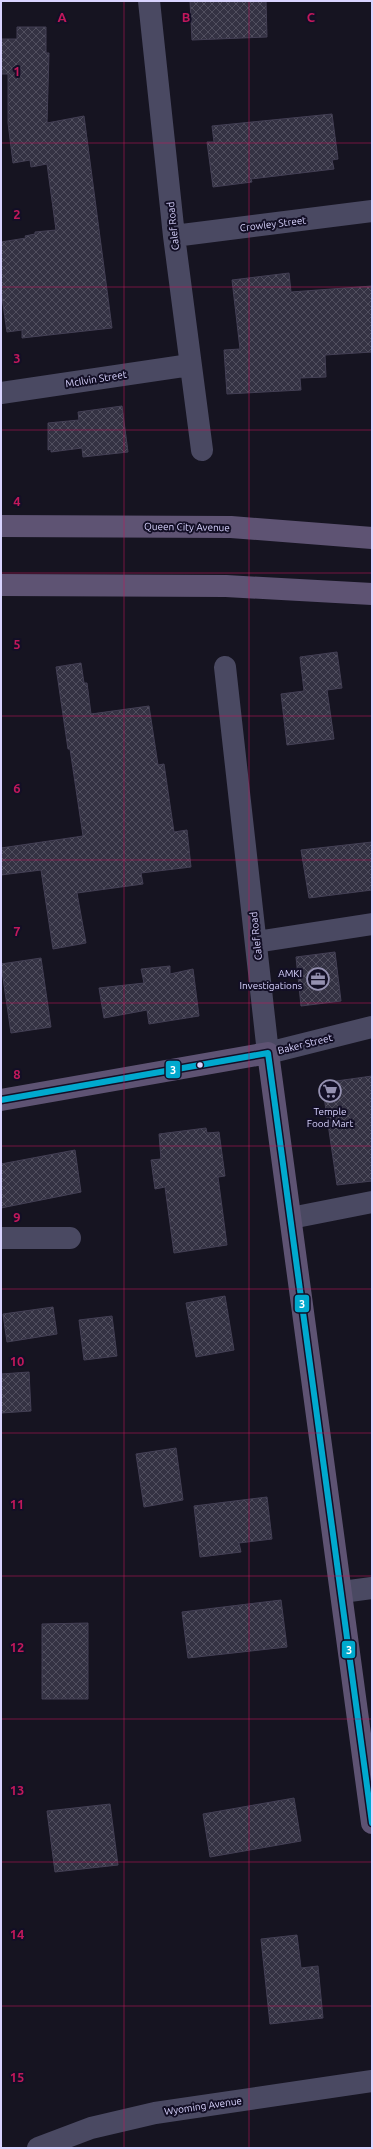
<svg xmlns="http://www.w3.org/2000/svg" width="373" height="2149" font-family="Ubuntu,sans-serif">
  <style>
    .building { fill: url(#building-cross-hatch); stroke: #433f54 }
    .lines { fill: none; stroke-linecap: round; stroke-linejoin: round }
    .minor { stroke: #4a4962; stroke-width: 22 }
    .major { stroke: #5e5373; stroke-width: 22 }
    .bus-1-casing { stroke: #130f26; stroke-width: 9 }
    .bus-1 { stroke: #00a9ce; stroke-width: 6 }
    .grid { fill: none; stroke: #c2185b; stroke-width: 1; stroke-opacity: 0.55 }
    .bus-dot { fill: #d9d4ff; stroke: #130f26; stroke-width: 1.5 }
    .labels { text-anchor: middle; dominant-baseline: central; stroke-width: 4; stroke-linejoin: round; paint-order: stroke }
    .street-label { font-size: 10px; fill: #d9d4ff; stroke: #130f26 }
    .poi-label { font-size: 10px; fill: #d9d4ff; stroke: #130f26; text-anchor: end }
    .grid-label { font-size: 13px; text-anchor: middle; font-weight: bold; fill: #c2185b; stroke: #130f26; stroke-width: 4; stroke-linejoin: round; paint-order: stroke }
    .line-badge { stroke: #130f26; stroke-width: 1.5 }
    .badge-label { font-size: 11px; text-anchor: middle; font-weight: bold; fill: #fff }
  </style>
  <defs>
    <pattern id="building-cross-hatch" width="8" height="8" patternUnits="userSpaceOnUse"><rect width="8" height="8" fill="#343243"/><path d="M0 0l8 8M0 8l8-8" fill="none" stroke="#514f5f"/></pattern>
  </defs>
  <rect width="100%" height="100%" fill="#161421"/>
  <path class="building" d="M190,1H266L267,37L192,40Z
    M17,27H46V53H49L47,123L84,116L112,328L22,338V330L7,332L1,290V242L26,238L25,236L35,234V232L56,230L47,164L31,167L30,160L13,163L8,123V74H1V39H17Z
    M332,114L338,159L332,160L334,169L251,179L252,182L213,187L207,142H214L212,126Z
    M289,273L291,292L372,286V352L325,355L326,377L300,378L301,390L227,394L224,350L240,349L232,280Z
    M122,406L128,452L83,457L82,448L51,452V449L48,450V423L79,420L78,412Z
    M337,652L342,688L327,690L334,739L287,745L281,694L304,691L300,657Z
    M81,663L84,683H87L91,714L149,706L158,765L164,764L174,832L187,830L191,867L141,873L143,884L77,893L86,943L53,949L41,870L1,875V848L83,836L70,749H68L56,667Z
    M372,842V890L309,898L301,850Z
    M335,952L341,1001L301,1006L296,957Z
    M41,958L51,1027L11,1033L1,964Z
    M170,966V974L193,969L199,1016L149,1024L147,1010L104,1018L99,988L144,983L141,969Z
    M372,1076V1181L337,1185L322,1083Z
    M206,1128L207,1133L219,1132L225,1176L218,1177L227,1245L174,1253L165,1187L155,1189L151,1160L161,1159L159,1134Z
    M75,1150L81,1192L1,1208V1164Z
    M225,1296L234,1350L196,1357L186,1303Z
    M53,1307L57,1334L7,1342L3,1314Z
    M112,1316L117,1356L84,1360L79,1320Z
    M29,1372L31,1411L1,1413V1374Z
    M176,1448L183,1500L144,1507L136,1454Z
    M267,1497L272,1539L239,1543L241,1552L200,1557L194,1506Z
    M281,1600L287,1647L188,1658L182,1612Z
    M88,1623V1699H42V1624Z
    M294,1798L301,1841L210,1857L203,1814Z
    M110,1804L118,1865L55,1872L47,1811Z
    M297,1935L301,1968L318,1966L323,2018L270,2024L261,1939Z"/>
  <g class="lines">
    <path class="minor" d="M149,1L174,236L202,450
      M174,236L372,211
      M1,393L190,365
      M225,667L268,1053L372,1027
      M256,942L372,924
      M291,1218L372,1202
      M1,1238H70
      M342,1592L372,1588
      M38,2148L91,2128L155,2113L372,2081"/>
    <path class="major" d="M1,526L231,527L372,538
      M1,585L226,586L372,594
      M1,1100L268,1053L372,1823"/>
    <g class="bus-1-casing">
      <path id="bus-1" d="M1,1100L268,1053L372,1823"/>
    </g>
    <use href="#bus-1" class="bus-1"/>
  </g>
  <path class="grid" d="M124,1V2148M249,1V2148M1,143H372M1,287H372M1,430H372M1,573H372M1,716H372M1,860H372M1,1003H372M1,1146H372M1,1289H372M1,1433H372M1,1576H372M1,1719H372M1,1862H372M1,2006H372"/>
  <defs>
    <g id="office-ring" transform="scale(1.15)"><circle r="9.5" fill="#130f26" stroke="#9591b1" stroke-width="1.5"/><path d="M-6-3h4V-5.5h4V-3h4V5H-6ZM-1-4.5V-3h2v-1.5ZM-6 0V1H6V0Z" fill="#9591b1"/></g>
    <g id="supermarket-ring" transform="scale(1.15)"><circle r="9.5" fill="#130f26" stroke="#9591b1" stroke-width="1.5"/><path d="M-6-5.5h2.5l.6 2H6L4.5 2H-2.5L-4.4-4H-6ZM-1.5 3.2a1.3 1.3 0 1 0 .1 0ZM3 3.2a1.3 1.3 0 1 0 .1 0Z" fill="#9591b1"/></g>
  </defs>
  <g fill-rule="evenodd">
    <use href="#office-ring" x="318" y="979"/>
    <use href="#supermarket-ring" x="330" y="1091"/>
  </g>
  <circle class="bus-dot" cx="200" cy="1065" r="3.5"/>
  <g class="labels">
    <g class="street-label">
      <text transform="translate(273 224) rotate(-7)">Crowley Street</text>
      <text transform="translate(173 226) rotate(-96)">Calef Road</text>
      <text transform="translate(96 379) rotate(-9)">McIlvin Street</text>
      <text transform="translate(187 527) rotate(1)">Queen City Avenue</text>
      <text transform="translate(256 936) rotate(-96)">Calef Road</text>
      <text transform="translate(305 1044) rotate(-14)">Baker Street</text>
      <text transform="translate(203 2106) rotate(-8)">Wyoming Avenue</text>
    </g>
    <g class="poi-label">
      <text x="302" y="973">AMKI<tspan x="302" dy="12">Investigations</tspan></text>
      <text x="330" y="1111" text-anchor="middle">Temple<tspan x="330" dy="12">Food Mart</tspan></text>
    </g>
  </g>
  <g class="grid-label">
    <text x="62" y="22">A</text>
    <text x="186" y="22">B</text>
    <text x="311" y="22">C</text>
    <text x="17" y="76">1</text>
    <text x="17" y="219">2</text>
    <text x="17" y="363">3</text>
    <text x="17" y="506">4</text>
    <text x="17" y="649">5</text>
    <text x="17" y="793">6</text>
    <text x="17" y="936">7</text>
    <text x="17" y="1079">8</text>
    <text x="17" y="1222">9</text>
    <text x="17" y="1366">10</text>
    <text x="17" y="1509">11</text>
    <text x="17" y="1652">12</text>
    <text x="17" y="1795">13</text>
    <text x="17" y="1939">14</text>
    <text x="17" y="2082">15</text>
  </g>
  <g class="line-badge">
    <rect x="165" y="1060" width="16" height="19" rx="4" fill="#00a9ce"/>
    <rect x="294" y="1294" width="16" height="19" rx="4" fill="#00a9ce"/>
    <rect x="341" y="1640" width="15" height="19" rx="4" fill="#00a9ce"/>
  </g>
  <g class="badge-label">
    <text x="173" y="1074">3</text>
    <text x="302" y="1308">3</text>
    <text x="349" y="1654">3</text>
  </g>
  <rect width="373" height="2149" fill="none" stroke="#d9d4ff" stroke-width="4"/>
</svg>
